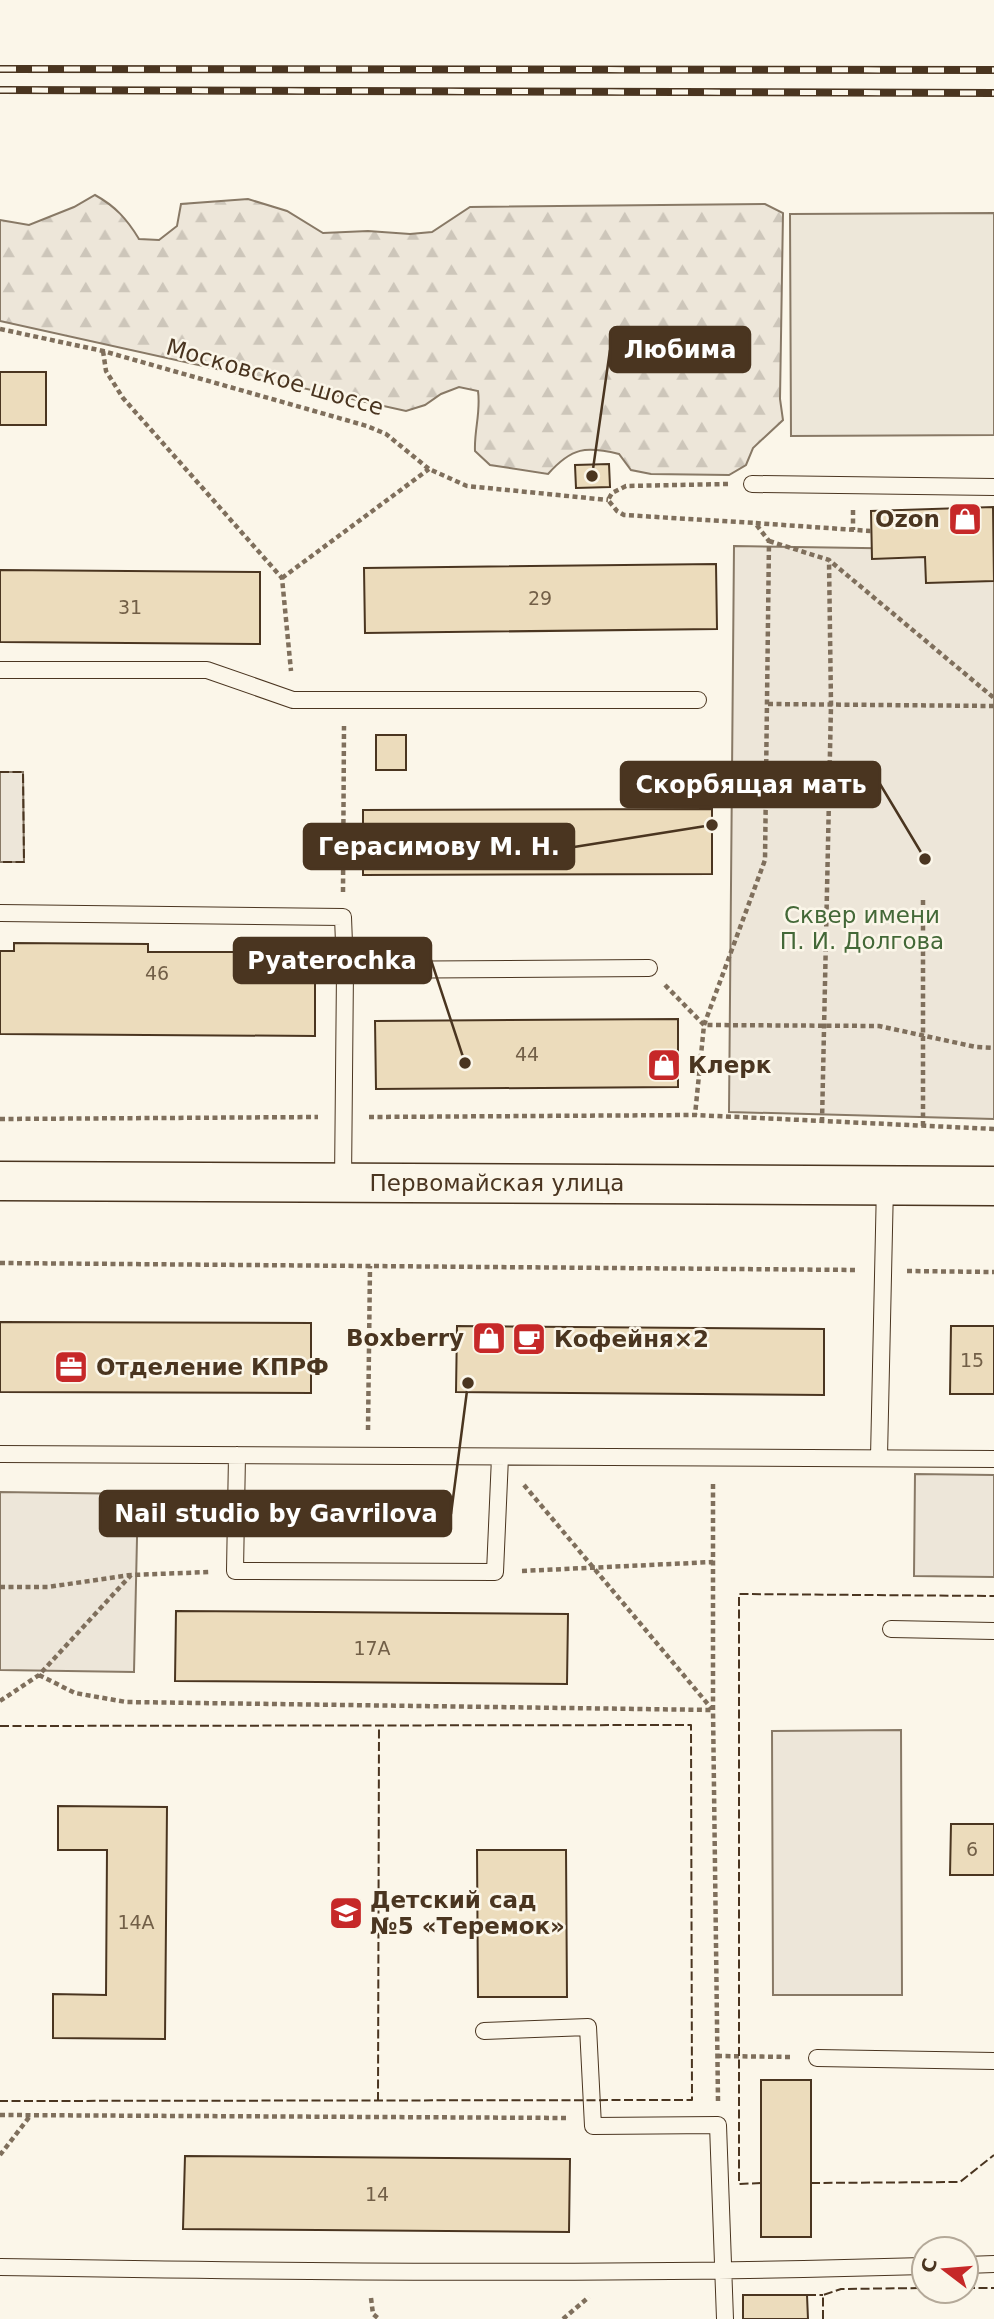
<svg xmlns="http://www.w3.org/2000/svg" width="994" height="2319" font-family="'DejaVu Sans',sans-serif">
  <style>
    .forest { fill: url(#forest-firs); stroke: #887966; stroke-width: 2 }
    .park { fill: #ede6d9; stroke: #887966; stroke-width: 2 }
    .parking { fill: #ede7d9; stroke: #887966; stroke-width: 2 }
    .building { fill: #ecdcbc; stroke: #4a3520; stroke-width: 2 }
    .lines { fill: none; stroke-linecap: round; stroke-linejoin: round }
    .lane-casing { stroke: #4a3520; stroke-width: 18 }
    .secondary-casing { stroke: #4a3520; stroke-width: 41 }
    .path { stroke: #7f6f5c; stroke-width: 4.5; stroke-dasharray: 5 3.5; stroke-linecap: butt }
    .lane { stroke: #fbf6e9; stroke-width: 16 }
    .secondary { stroke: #fbf6e9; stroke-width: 38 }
    .rail-casing { stroke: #4a3520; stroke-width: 8 }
    .rail { stroke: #fbf6e9; stroke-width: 5; stroke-dasharray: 16; stroke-linecap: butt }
    .fence { stroke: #4a3520; stroke-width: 2; stroke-dasharray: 9 3.5; stroke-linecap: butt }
    .labels { text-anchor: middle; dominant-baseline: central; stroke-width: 5; stroke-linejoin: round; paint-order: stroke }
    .number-label { font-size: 19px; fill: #725f47 }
    .street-label { font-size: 23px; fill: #4a3520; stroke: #fbf6e9 }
    .poi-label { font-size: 23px; font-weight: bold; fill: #4a3520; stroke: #fbf6e9; text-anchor: start }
    .park-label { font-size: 23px; fill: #436837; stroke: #fbf6e9 }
    .leader { fill: none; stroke: #4a3520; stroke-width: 2.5 }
    .callout-dot { fill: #4a3520; stroke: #fbf6e9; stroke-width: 2.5 }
    .callout { fill: #4a3520; stroke: #4a3520; stroke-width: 2.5 }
    .callout-label { font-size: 24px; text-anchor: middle; font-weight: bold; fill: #fff }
  </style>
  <defs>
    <pattern id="forest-firs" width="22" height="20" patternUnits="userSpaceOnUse" patternTransform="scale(1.75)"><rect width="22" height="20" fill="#ede6d9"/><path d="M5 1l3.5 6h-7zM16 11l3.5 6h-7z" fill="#cdc6ba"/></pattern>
  </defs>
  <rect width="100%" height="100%" fill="#fbf6e9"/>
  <path class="forest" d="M95,195C115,206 127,219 139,239L159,240L177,226L181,204L248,199L287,211L323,233L368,231L410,234L432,232L470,207L765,204L783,213L780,399L783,420L753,448L746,465L729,475L651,474L631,470L619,454C586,446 572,447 548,474L490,465L475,451C474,430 481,412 478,391L459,387L441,394L425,405L406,411L0,321V220L29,225L74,207Z"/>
  <path class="park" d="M734,546L994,550V1119L729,1112Z
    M0,772H23L24,862H0Z
    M915,1474L994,1475V1577L914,1576Z
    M0,1492L138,1494L134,1672L0,1670Z
    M901,1730L902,1995H773L772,1731Z"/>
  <path class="parking" d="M994,213V435L791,436L790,214Z"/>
  <path class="building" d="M0,372H46V425H0Z
    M609,464L610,487L576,488L575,465Z
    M993,507L994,581L926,583L925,557L872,559L871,511Z
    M716,564L717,629L365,633L364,568Z
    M0,570L260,572V644L0,642Z
    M376,735H406V770H376Z
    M712,809V874L363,875V810Z
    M14,943L148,944V952H256L255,945L315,946V1036L0,1034V951H14Z
    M678,1019V1087L376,1089L375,1021Z
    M0,1322L311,1323V1393L0,1392Z
    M457,1326L824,1329V1395L456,1392Z
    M951,1326H994V1394H950Z
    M176,1611L568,1614L567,1684L175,1681Z
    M58,1806L167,1807L165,2039L53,2038V1994L106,1995L107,1850H58Z
    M951,1824H994V1875H950Z
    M477,1850H566L567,1997H478Z
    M761,2080H811V2237H761Z
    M185,2156L570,2159L569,2232L183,2229Z
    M743,2295H807L808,2319H743Z"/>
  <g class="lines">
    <g class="lane-casing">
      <path id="lane" d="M752,484L994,487
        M0,670H207L293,700H698
        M0,913L343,917L345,970L649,968
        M343,1183L345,970
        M0,1454L994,1459
        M237,1455L235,1571L495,1572L500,1457
        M879,1457L885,1185
        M891,1629L994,1631
        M484,2031L588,2027L593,2126L718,2125L725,2319
        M817,2058L994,2061
        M966,2265L994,2264
        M0,2267C308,2272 616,2275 924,2266"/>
    </g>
    <g class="secondary-casing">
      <path id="secondary" d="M0,1181L994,1186"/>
    </g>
    <path class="path" d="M0,329L103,351L367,426L386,434L429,469L467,486L608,500
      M103,351L106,371L123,398L282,578L291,671
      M728,484L626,486L612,493L608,500L617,511L624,515L755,523
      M853,510V530
      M871,531L755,523L769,541L765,860L704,1025L879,1026L976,1047L994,1048
      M769,541L829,560L994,698
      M282,578L429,469
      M768,704L994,706
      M343,892L344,726
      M665,985L704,1025L695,1115
      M369,1117L695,1115L994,1129
      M0,1119L318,1117
      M822,1122L831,705L829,560
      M923,1126V898
      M0,1263L857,1270
      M907,1271L994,1272
      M368,1430L370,1266
      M713,1484V1710L718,2101
      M524,1485L712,1709
      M522,1571L713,1562
      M0,1587H48L130,1575
      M39,1675L75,1693L126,1702L713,1710
      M0,1701L39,1675L131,1575L209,1572
      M717,2056L793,2057
      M0,2115L569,2118
      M0,2155L30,2116
      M371,2298L373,2314L379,2319
      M563,2319L589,2297"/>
    <use href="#lane" class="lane"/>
    <use href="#secondary" class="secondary"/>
    <g class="rail-casing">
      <path id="rail" d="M0,69L994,70
        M0,90L994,93"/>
    </g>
    <use href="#rail" class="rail"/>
    <path class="fence" d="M0,772H23L24,862H0
      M0,1726L691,1725L692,2100L0,2101
      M378,2101L379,1726
      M761,2183L739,2184V1594L994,1596
      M811,2183L960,2182L994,2155
      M966,2288H994
      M807,2295H823
      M823,2319V2295L841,2289L924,2288"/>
  </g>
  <defs>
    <g id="shop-square" transform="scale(1.75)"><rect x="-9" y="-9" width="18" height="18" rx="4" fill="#c62828" stroke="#fbf6e9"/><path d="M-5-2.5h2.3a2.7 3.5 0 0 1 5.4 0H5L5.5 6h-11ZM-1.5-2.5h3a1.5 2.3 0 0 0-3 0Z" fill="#fff"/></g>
    <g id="cafe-square" transform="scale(1.75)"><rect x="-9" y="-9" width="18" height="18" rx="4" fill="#c62828" stroke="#fbf6e9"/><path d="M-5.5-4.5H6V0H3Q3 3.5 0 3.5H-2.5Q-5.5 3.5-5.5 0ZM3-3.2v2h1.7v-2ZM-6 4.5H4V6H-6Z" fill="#fff"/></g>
    <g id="office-square" transform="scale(1.75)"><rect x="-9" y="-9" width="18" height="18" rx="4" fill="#c62828" stroke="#fbf6e9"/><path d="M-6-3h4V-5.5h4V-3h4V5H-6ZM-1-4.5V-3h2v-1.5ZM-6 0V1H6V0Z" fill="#fff"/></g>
    <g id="school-square" transform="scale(1.75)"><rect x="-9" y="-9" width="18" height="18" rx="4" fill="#c62828" stroke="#fbf6e9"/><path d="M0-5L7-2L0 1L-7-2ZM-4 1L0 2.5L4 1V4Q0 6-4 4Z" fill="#fff"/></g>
  </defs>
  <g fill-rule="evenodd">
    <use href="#shop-square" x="965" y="519"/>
    <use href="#shop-square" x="664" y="1065"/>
    <use href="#shop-square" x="489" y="1338"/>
    <use href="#cafe-square" x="529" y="1339"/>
    <use href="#office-square" x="71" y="1367"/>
    <use href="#school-square" x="346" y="1913"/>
  </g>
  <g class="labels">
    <g class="number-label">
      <text x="540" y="598">29</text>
      <text x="130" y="607">31</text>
      <text x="157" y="973">46</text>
      <text x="527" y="1054">44</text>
      <text x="972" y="1360">15</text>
      <text x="372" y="1648">17А</text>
      <text x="972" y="1849">6</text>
      <text x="136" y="1922">14А</text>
      <text x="377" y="2194">14</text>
    </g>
    <g class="street-label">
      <text transform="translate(275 377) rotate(16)">Московское шоссе</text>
      <text x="497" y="1183">Первомайская улица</text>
    </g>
    <g class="poi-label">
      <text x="940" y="519" text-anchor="end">Ozon</text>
      <text x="688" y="1065">Клерк</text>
      <text x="464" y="1338" text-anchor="end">Boxberry</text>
      <text x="554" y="1339">Кофейня×2</text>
      <text x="96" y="1367">Отделение КПРФ</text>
      <text x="370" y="1900">Детский сад<tspan x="370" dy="26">№5 «Теремок»</tspan></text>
    </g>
    <g class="park-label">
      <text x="862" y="915">Сквер имени<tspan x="862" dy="26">П. И. Долгова</tspan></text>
    </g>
  </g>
  <path class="leader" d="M592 476L610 350M925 859L880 784M712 825L574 847M465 1063L431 960M468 1383L451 1514"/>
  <g class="callout-dot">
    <circle cx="592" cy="476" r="7"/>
    <circle cx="925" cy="859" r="7"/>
    <circle cx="712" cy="825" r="7"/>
    <circle cx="465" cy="1063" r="7"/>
    <circle cx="468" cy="1383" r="7"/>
  </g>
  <g class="callout">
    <rect x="610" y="327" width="140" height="45" rx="7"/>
    <rect x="621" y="762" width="259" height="45" rx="7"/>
    <rect x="304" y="824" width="270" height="45" rx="7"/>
    <rect x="234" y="938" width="197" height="45" rx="7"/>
    <rect x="100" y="1491" width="351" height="45" rx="7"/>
  </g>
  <g class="callout-label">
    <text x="680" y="358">Любима</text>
    <text x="751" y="793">Скорбящая мать</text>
    <text x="439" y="855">Герасимову М. Н.</text>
    <text x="332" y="969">Pyaterochka</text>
    <text x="276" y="1522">Nail studio by Gavrilova</text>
  </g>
  <g transform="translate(945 2270) rotate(286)"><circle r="33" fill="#fbf6e9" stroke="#b4a999" stroke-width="2"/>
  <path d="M0-5L12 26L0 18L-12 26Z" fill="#c62828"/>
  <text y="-10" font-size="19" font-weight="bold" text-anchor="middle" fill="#4a3520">С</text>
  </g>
</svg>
